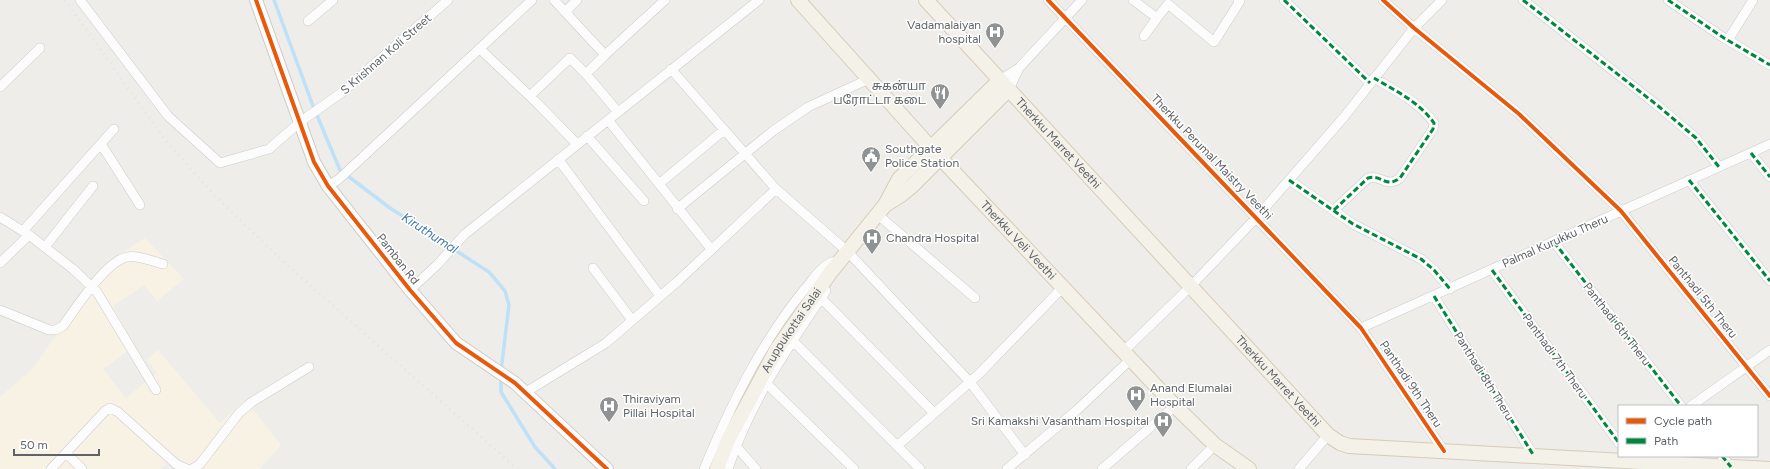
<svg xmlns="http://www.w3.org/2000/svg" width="1770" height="469" font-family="Figtree,'Noto Sans Tamil',sans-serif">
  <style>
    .commercial { fill: #f7f2e4 }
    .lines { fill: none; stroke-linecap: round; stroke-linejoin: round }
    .stream { stroke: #bee1f8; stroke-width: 3.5 }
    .street-casing { stroke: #cacbcb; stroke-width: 10 }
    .secondary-casing { stroke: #cacbca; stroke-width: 14 }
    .primary-casing { stroke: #d6ccb7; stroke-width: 16 }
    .street { stroke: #fcfcfc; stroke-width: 9 }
    .secondary { stroke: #fcfcfc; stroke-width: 12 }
    .primary { stroke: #f4f1e9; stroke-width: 14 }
    .rail { stroke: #e3e4e3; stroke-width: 3; stroke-dasharray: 1 5; stroke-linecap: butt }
    .quiet { stroke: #00873e; stroke-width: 3; stroke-dasharray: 6 3; stroke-linecap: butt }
    .cycleway-casing { stroke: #fff; stroke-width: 6 }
    .cycleway { stroke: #e8590c; stroke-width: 4 }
    .labels { text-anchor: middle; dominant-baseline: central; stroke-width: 3; stroke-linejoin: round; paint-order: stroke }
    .poi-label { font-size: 12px; fill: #5e6367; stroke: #fff; text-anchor: start }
    .street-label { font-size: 12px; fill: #5e6367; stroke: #fff }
    .water-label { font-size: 13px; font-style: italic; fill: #4178aa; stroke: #fff }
  </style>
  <rect width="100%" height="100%" fill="#eeede9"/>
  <path class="commercial" d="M145,238L184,279L157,301L144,285L113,306L135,346L103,369L126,398L157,373L147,360L158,350L220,423L243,402L256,413L281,445L260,469H192L176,456L161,469H0V397L32,369L109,261Z"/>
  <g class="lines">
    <path class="stream" d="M274,0L313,106L340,170L390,208L489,272L505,291L509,305L501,371
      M501,377V392L535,447L555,469"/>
    <g class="street-casing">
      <path id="street" d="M80,0L168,116L220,163L269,149L300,122L341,93L448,0
        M554,0L605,55L586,74L618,112
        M1048,0L1361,328L1444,451
        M1133,0L1157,18L1144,36
        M1284,0L1370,83
        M1383,0L1414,28L1519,114L1621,211L1770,396
        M1523,0L1657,105L1696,138L1719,167
        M1668,0L1724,38L1770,65
        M566,11L577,0
        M1157,18L1168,4L1214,42L1240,1L1238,0
        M308,21L333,0
        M1728,40L1753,0
        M480,49L536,102L577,144
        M605,55L665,0
        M1000,80L1019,68L1082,0
        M0,87L40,48
        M1009,89L1019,68
        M530,96L570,58L586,74
        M608,120L711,249
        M587,136L644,201
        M101,144L140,205
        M1751,153L1770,177
        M558,159L660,296
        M1289,180L1353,224L1421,259L1434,270L1450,289
        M1689,180L1770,281
        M659,184L724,130
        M328,186L339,179L532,0
        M776,189L847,251L970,382L1025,455
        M677,209L773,131L808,107L869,79
        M1334,210L1368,178C1382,174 1386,189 1400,178L1433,129L1434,123C1419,102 1396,91 1374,78
        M877,214L975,298
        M0,217L29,235L73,269L97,292L156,390
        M23,231L114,129
        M1554,242L1681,406
        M45,247L93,186
        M0,263L29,235
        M593,268L632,320
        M1492,270L1619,443
        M410,290L437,265L465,234L759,0
        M1434,296L1534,456
        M821,298L934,413
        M0,310L49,330H56L63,326C75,309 106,261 127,257C138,255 152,261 163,264
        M1361,328L1770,144
        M792,340L920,469
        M1124,351L1191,286L1256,218L1344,117L1414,28L1442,0
        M766,383L854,469
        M526,392L606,343L678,281L776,189L671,69
        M1691,406L1770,350
        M735,445L756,469
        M898,445L979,374L1063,287
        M66,453L82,469
        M1722,456L1731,467
        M51,469L105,411L110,408L118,412L176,464L187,469
        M192,469L200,464L239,413L252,402L309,367
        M704,469C731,405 760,344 804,290C812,281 820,267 832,262L838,263
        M728,469C749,404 788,347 826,291
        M1007,469L1077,410L1131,359
        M1102,469L1175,406
        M1191,469L1215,445
        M1299,469L1328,435"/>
    </g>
    <g class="secondary-casing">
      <path id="secondary" d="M256,0L314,162L328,186L410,290L456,343L515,383L607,469"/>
    </g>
    <g class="primary-casing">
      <g id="primary">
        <path id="s1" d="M798,0L931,148L1175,406L1215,445L1249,469"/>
        <path id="s2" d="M926,0L1328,435L1340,443L1349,446L1770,469"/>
        <path d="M885,205L901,195L912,186L1009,89"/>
        <path id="s3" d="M717,469L728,440L777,349L830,273L885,205L899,179L1000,80"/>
      </g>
    </g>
    <use href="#street" class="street"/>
    <use href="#secondary" class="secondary"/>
    <use href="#primary" class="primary"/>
    <path class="rail" d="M65,0L166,141L214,195L285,263L517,469"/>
    <path class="quiet" d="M1284,0L1370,83
      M1523,0L1657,105L1696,138L1719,167
      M1668,0L1724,38L1770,65
      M1751,153L1770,177
      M1289,180L1353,224L1421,259L1434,270L1450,289
      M1689,180L1770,281
      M1334,210L1368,178C1382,174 1386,189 1400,178L1433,129L1434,123C1419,102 1396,91 1374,78
      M1554,242L1681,406
      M1492,270L1619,443
      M1434,296L1534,456
      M1722,456L1731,467"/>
    <g class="cycleway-casing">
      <path id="cycleway" d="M256,0L314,162L328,186L410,290L456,343L515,383L607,469
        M1048,0L1361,328L1444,451
        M1383,0L1414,28L1519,114L1621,211L1770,396"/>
    </g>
    <use href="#cycleway" class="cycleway"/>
  </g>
  <defs>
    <g id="hospital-pin" transform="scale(1)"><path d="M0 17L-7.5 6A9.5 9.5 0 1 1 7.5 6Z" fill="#909394" stroke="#fff"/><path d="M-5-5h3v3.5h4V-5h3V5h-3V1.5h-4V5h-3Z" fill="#fff"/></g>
    <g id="restaurant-pin" transform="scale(1)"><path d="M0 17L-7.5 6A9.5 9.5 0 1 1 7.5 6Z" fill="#909394" stroke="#fff"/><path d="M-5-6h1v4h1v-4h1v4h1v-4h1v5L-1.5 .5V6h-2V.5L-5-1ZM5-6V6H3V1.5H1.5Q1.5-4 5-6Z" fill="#fff"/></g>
    <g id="civic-pin" transform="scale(1)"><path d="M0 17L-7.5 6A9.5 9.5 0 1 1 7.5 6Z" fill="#909394" stroke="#fff"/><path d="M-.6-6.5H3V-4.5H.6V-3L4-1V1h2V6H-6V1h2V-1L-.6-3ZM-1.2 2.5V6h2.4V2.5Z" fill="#fff"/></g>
  </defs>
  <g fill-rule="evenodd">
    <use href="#hospital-pin" x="995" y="32"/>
    <use href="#restaurant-pin" x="940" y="93"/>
    <use href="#civic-pin" x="871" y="156"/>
    <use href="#hospital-pin" x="872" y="238"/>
    <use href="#hospital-pin" x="1136" y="395"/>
    <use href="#hospital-pin" x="609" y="406"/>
    <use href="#hospital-pin" x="1163" y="421"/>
  </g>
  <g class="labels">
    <g class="poi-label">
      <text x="981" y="25" text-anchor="end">Vadamalaiyan<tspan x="981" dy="14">hospital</tspan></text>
      <text x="926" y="86" text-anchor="end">சுகன்யா<tspan x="926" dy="14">பரோட்டா கடை</tspan></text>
      <text x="885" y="149">Southgate<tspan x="885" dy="14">Police Station</tspan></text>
      <text x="886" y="238">Chandra Hospital</text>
      <text x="1150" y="388">Anand Elumalai<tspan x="1150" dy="14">Hospital</tspan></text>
      <text x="623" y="399">Thiraviyam<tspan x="623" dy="14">Pillai Hospital</tspan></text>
      <text x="1149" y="421" text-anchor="end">Sri Kamakshi Vasantham Hospital</text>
    </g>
    <g class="street-label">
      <text transform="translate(386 54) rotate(-41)">S Krishnan Koli Street</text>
      <text stroke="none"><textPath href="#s2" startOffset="195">Therkku Marret Veethi</textPath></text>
      <text transform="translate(1212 157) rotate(46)">Therkku Perumal Maistry Veethi</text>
      <text stroke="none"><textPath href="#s1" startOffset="326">Therkku Veli Veethi</textPath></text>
      <text transform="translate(1555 241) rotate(-24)">Palmal Kurukku Theru</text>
      <text transform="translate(398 259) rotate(52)">Pamban Rd</text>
      <text transform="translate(1703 297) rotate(51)">Panthadi 5th Theru</text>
      <text transform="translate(1617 324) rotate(52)">Panthadi 6th Theru</text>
      <text stroke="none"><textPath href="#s3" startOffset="158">Aruppukottai Salai</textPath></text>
      <text transform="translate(1555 356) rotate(54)">Panthadi 7th Theru</text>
      <text transform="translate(1484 376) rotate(58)">Panthadi 8th Theru</text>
      <text stroke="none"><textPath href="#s2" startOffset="519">Therkku Marret Veethi</textPath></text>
      <text transform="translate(1411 384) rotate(56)">Panthadi 9th Theru</text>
    </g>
    <g class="water-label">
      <text transform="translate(430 233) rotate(33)">Kiruthumal</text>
    </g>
  </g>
  <rect x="1618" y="405" width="140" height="52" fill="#ffffff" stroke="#bfc1c2"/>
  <rect x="1626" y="418" width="20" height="6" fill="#e8590c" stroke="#bfc1c2"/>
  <text x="1654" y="425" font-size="12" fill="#5e6367">Cycle path</text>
  <rect x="1626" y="438" width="20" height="6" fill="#00873e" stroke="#bfc1c2"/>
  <text x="1654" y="445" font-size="12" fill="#5e6367">Path</text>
  <path d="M14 449v6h85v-6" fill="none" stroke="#5e6367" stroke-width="2"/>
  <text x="20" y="449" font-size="12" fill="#5e6367" stroke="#ffffff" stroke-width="3" paint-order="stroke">50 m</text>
</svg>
